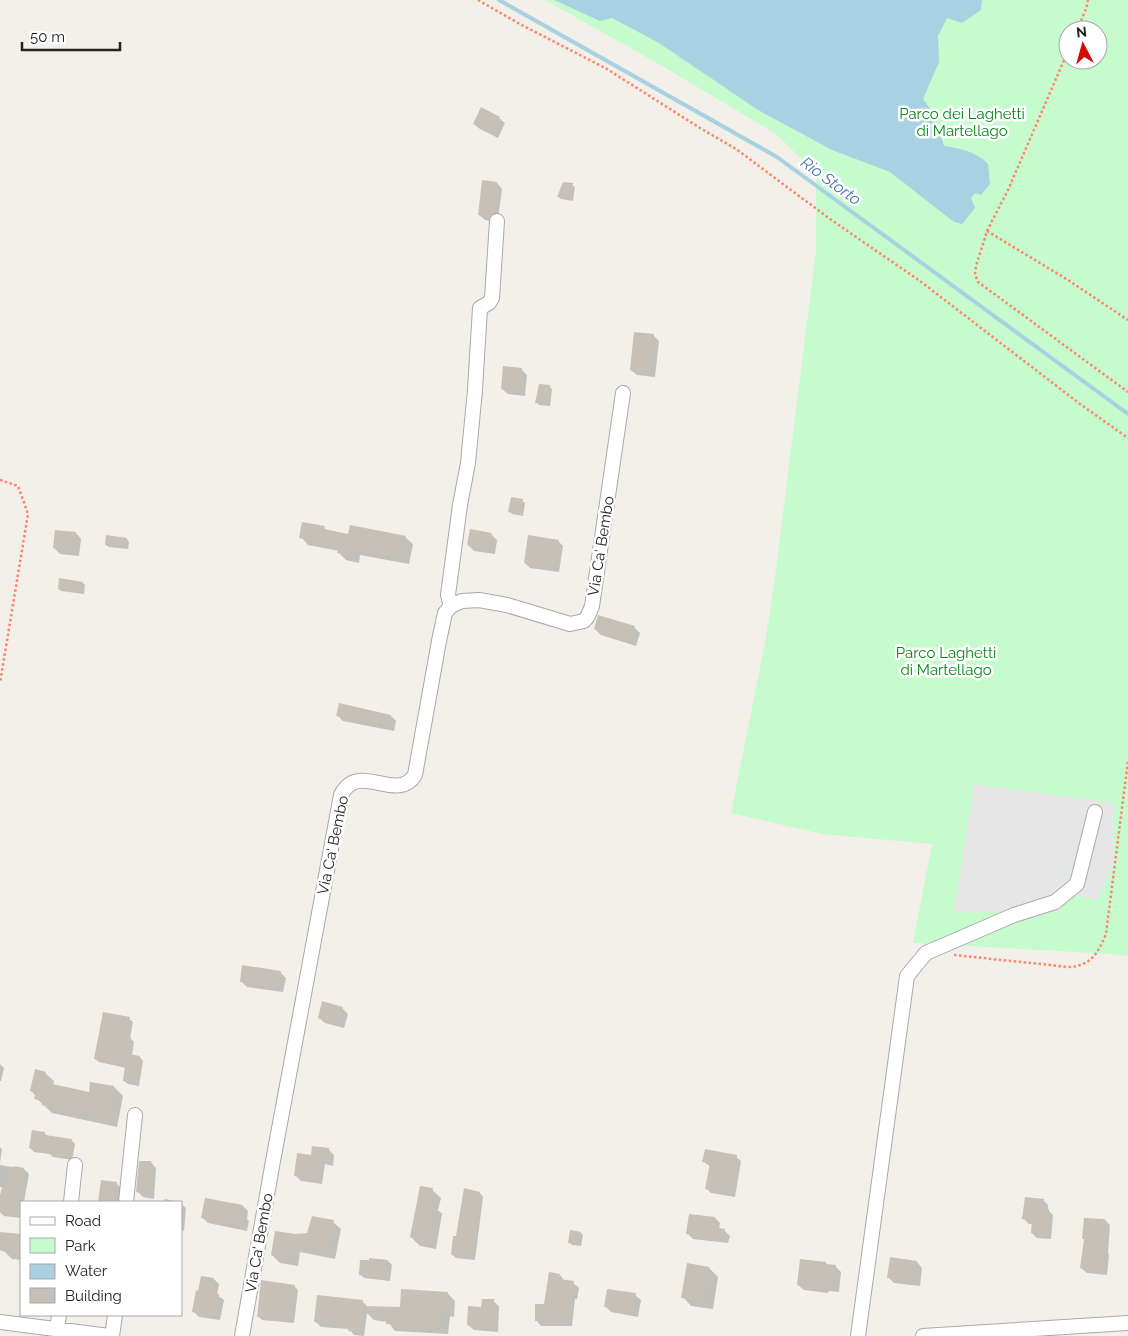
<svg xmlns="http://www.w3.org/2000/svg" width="1128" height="1336" font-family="Raleway,sans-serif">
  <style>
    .park { fill: #c6fccd; fill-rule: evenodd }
    .parking { fill: #e6e6e6 }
    .water { fill: #a8d1e1 }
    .shadow { fill: #0003 }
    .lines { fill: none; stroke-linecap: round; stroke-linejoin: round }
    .stream { stroke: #a8d1e1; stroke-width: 4 }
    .building { fill: #c7c0b7 }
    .minor-casing { stroke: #a9a9a9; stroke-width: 16 }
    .path { stroke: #fe846d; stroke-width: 2.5; stroke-dasharray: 2.5 2.5; stroke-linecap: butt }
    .minor { stroke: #fff; stroke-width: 14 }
    .labels { text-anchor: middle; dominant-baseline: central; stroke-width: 5; stroke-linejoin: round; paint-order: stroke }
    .park-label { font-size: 15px; fill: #08881a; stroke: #fff }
    .street-label { font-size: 15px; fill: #222; stroke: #fff }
    .water-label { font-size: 16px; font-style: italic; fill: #4775ae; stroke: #fff }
  </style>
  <rect width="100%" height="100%" fill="#f2f0e9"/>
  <path class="park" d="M545,0H1128V956L1112,954L913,943L932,844L822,834L731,813L765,643L774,585L816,250V173L776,134L657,63ZM1068,30H1098V60H1068Z"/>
  <path class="parking" d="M974,784L1113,803L1114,864L1097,900L1065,894L1071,854L1060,912H954Z"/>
  <path class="water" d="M554,0H982L981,10L962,23L947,18L938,36L939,62L923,99L935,116L944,146C961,149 976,151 988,164L990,184L981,195L975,193L971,198L975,208L962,224L954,222L890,172L832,150L758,110L659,43L612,18L600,21Z"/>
  <path class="shadow" d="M499,118L505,123L498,138L480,129L474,124Z
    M497,183L502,189L498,219L495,222L485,220L479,215Z
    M572,185L575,187L573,201L561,199L559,197Z
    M653,335L659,341L655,377L637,375L631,370Z
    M521,369L527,375L525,396L508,394L502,389Z
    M549,386L552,389L550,406L539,405L537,402Z
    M523,501L525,503L523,516L512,514L510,511Z
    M324,528L328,531L349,535L405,537L413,544L409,564L360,555L359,563L346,560L339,553V551L308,545L301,537Z
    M76,533L81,539L79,556L60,554L54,548Z
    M492,535L497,540L495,554L474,551L468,545Z
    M127,539L129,542L128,549L109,547L106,545Z
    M558,541L563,546L559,572L530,568L525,563Z
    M83,583L85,585L84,594L61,591L59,589Z
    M634,627L640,633L636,646L601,635L595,629Z
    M338,716H391L396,721L394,731L343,721Z
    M280,972L286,978L283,992L247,987L241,981Z
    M342,1008L348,1014L344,1028L325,1023L319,1018Z
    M129,1019L133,1022L130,1038L134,1042L132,1056L140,1057L143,1061L139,1086L128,1084L124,1081L126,1068L99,1062L95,1059Z
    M0,1064L4,1068L1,1081H0Z
    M45,1073L54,1081L53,1086L90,1094L91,1083L114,1087L123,1096L117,1127L52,1113L36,1098V1096L31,1091Z
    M44,1133L48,1136L71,1140L75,1144L72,1160L53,1157L50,1154L34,1152L30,1148Z
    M0,1147L2,1149L0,1163Z
    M329,1150L334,1155L333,1166L325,1164L322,1184L301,1181L295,1175L312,1156Z
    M736,1157L741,1161L735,1197L711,1193L706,1188L711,1167L704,1162Z
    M151,1162L156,1168L154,1199L143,1197L137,1191Z
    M0,1165L24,1169L29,1174L24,1202H21V1218L4,1216L0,1212L2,1187H0Z
    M102,1181L116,1183L125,1192L123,1202H99Z
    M432,1190L441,1198L438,1210L442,1214L436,1249L420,1246L411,1237Z
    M480,1193L483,1197L475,1260L456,1258L452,1254Z
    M165,1199L180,1202H164Z
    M1043,1200L1048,1205V1210L1053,1215L1051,1239L1037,1238L1032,1233L1033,1224H1029L1024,1219Z
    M181,1204L186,1208L184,1231L181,1230Z
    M243,1206L248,1211L247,1219L249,1221L247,1231L208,1223L203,1218Z
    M715,1218L720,1223L719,1230L725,1231L730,1236L728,1243L693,1239L688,1234Z
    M1105,1220L1110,1225L1108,1253L1109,1255L1107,1275L1087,1273L1081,1268Z
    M333,1222L341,1229L335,1259L300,1252L298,1266L280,1263L272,1255Z
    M581,1233L583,1235L581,1246L572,1245L570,1242Z
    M0,1234L21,1235V1260L12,1259L5,1252L0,1250Z
    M388,1261L392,1265L390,1281L364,1278L360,1274Z
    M917,1262L922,1268L920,1286L894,1283L888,1277Z
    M826,1263L828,1266H835L841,1272L839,1292L829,1291L828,1293L804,1290L798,1285Z
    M709,1268L718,1277L713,1309L691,1306L683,1297Z
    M560,1275L565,1281L573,1283L579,1288L577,1299H575L572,1326H541L536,1320L546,1306Z
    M214,1279L219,1284L217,1295L224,1300L220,1320L199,1317L194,1312Z
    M294,1286L298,1290L294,1323L262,1320L258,1316Z
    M447,1293L455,1301L454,1317L450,1316L448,1334L395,1331L388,1322L374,1320L367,1313L364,1336L354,1335L349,1329L321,1327L315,1321L362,1301L368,1307L401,1309Z
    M635,1295L641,1300L638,1317L611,1312L606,1307Z
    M493,1301L499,1306L498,1332L474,1330L468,1325L482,1308Z"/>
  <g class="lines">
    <path class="stream" d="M499,0L777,157L1128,414"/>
  </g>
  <path class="building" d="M481,107L500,117L492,133L473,124Z
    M482,180L497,182L493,213L489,217L478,215Z
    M563,182L573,183L571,199L557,197Z
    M634,332L654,334L649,372L630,370Z
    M503,366L522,368L520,391L501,389Z
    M539,384L550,385L548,404L535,403Z
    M511,497L523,499L520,514L508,512Z
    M302,522L325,526L324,529L348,534L350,525L406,536L402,558L353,548L352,556L337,553L339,546L299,538Z
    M470,529L492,533L489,550L467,545Z
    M55,530L76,532L74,551L53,548Z
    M106,535L127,538L126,548L105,545Z
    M528,535L559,540L554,568L524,563Z
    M59,578L83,582L81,593L58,589Z
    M598,615L635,626L630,641L594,629Z
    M339,703L391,715L389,726L336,716Z
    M242,965L281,971L278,988L240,982Z
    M322,1001L343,1007L338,1024L318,1018Z
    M103,1012L130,1017L126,1036L131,1037L128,1054L140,1056L136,1083L123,1081L125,1065L94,1059Z
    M35,1069L46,1072L43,1082L89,1092L90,1082L114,1086L109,1119L42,1105V1101L34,1099L36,1092L30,1091Z
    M32,1130L45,1132V1135L72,1139L69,1157L48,1154L49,1151L29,1148Z
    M312,1146L329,1148L327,1161L320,1159L317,1179L294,1176L297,1153L311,1155Z
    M705,1149L737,1155L731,1193L705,1189L710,1163L702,1162Z
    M139,1161H151L149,1194L136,1192Z
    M13,1166L24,1168L17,1214L0,1211V1195L2,1188L9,1190Z
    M101,1180L117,1182L114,1202H98Z
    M420,1186L433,1188L430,1203L434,1204L427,1241L410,1237Z
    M464,1188L480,1192L472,1258L451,1255L453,1236H456Z
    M1025,1197L1044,1199L1043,1209H1049L1046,1235L1031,1233L1032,1220L1022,1219Z
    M205,1198L243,1205L242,1214H244L242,1226L201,1218Z
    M689,1214L715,1217L714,1227L725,1229L723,1239L686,1234Z
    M312,1216L334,1220L328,1252L293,1245L290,1259L271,1255L275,1231L295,1234L307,1233Z
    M1084,1218L1105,1219L1103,1248H1105L1102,1271L1080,1268L1084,1239H1082Z
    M570,1230L581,1232L579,1245L568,1243Z
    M0,1232L21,1234V1252L2,1250Z
    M890,1257L917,1261L914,1281L887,1278Z
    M369,1258L388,1260L386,1278L359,1275L360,1260H369Z
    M800,1259L826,1262V1264L836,1265L833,1287L823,1286V1288L797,1285Z
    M687,1263L709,1267L704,1301L681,1298Z
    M549,1272L560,1274L559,1279L574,1281L572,1294H569L567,1321H535V1304H544Z
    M201,1276L214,1278L212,1293L219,1294L216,1316L192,1312L196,1290L198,1291Z
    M261,1280L295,1285L290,1320L257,1317Z
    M401,1289L448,1292L447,1310L442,1309L441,1327L386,1324L387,1316L365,1313L366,1306L400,1307Z
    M607,1289L636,1293L633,1312L604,1307Z
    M317,1295L363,1300L359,1332L348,1331L349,1325L314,1322Z
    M482,1299H494L492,1327L467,1325L468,1306L481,1307Z"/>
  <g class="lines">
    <g class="minor-casing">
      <path id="minor" d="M451,606L448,595L460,505L468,463L475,390L480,308L489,303L492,298L497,221
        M71,1202L75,1165
        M126,1202L135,1115
        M0,1322L109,1336
        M57,1329L59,1315
        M112,1336L115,1315
        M242,1336L273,1161L341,795C358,760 397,804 415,775L439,641L445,613L451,606L462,601L479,600L507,605L570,624L584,621L588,616L592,606L623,393
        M858,1336L907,976L926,953L1014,915L1055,902L1077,884L1095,812
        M923,1336L1128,1323"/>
    </g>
    <path class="path" d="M478,0L518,23L607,69L700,128L736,149L830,219L920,281L1080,404L1128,438
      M1077,30L1086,9L1088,0
      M1068,51L1008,190L987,231L976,266L975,274L978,282L1128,392
      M987,231L1068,280L1128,320
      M0,480L18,486L28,514L0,683
      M954,955L1069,967C1091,966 1098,953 1106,934L1128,761"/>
    <use href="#minor" class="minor"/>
  </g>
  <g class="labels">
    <g class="park-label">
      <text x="962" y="114">Parco dei Laghetti<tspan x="962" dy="17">di Martellago</tspan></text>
      <text x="946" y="653">Parco Laghetti<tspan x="946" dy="17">di Martellago</tspan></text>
    </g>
    <g class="street-label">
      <text transform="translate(601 546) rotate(-81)">Via Ca' Bembo</text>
      <text transform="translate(333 845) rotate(-78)">Via Ca' Bembo</text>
      <text transform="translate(259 1243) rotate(-80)">Via Ca' Bembo</text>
    </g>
    <g class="water-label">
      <text transform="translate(831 181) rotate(36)">Rio Storto</text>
    </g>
  </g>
  <rect x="20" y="1201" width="162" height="115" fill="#ffffff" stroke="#a7a7a7"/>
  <rect x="30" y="1217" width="25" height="8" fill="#ffffff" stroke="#a7a7a7"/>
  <text x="65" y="1226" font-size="15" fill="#222222">Road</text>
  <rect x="30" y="1238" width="25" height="15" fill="#c6fccd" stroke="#a7a7a7"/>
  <text x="65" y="1251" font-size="15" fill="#222222">Park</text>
  <rect x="30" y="1264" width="25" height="15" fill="#a8d1e1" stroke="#a7a7a7"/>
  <text x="65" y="1276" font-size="15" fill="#222222">Water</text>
  <rect x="30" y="1288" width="25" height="15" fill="#c7c0b7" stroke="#a7a7a7"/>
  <text x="65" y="1301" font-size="15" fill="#222222">Building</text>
  <g transform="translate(1083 45) rotate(354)"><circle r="24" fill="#ffffff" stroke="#a7a7a7"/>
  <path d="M0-4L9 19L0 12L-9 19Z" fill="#d40b00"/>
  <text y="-8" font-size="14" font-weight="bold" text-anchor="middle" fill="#222222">N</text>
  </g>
  <path d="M22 42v8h98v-8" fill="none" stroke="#222222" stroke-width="2.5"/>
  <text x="30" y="42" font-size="15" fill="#222222" stroke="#ffffff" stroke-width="4" paint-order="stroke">50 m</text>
</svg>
